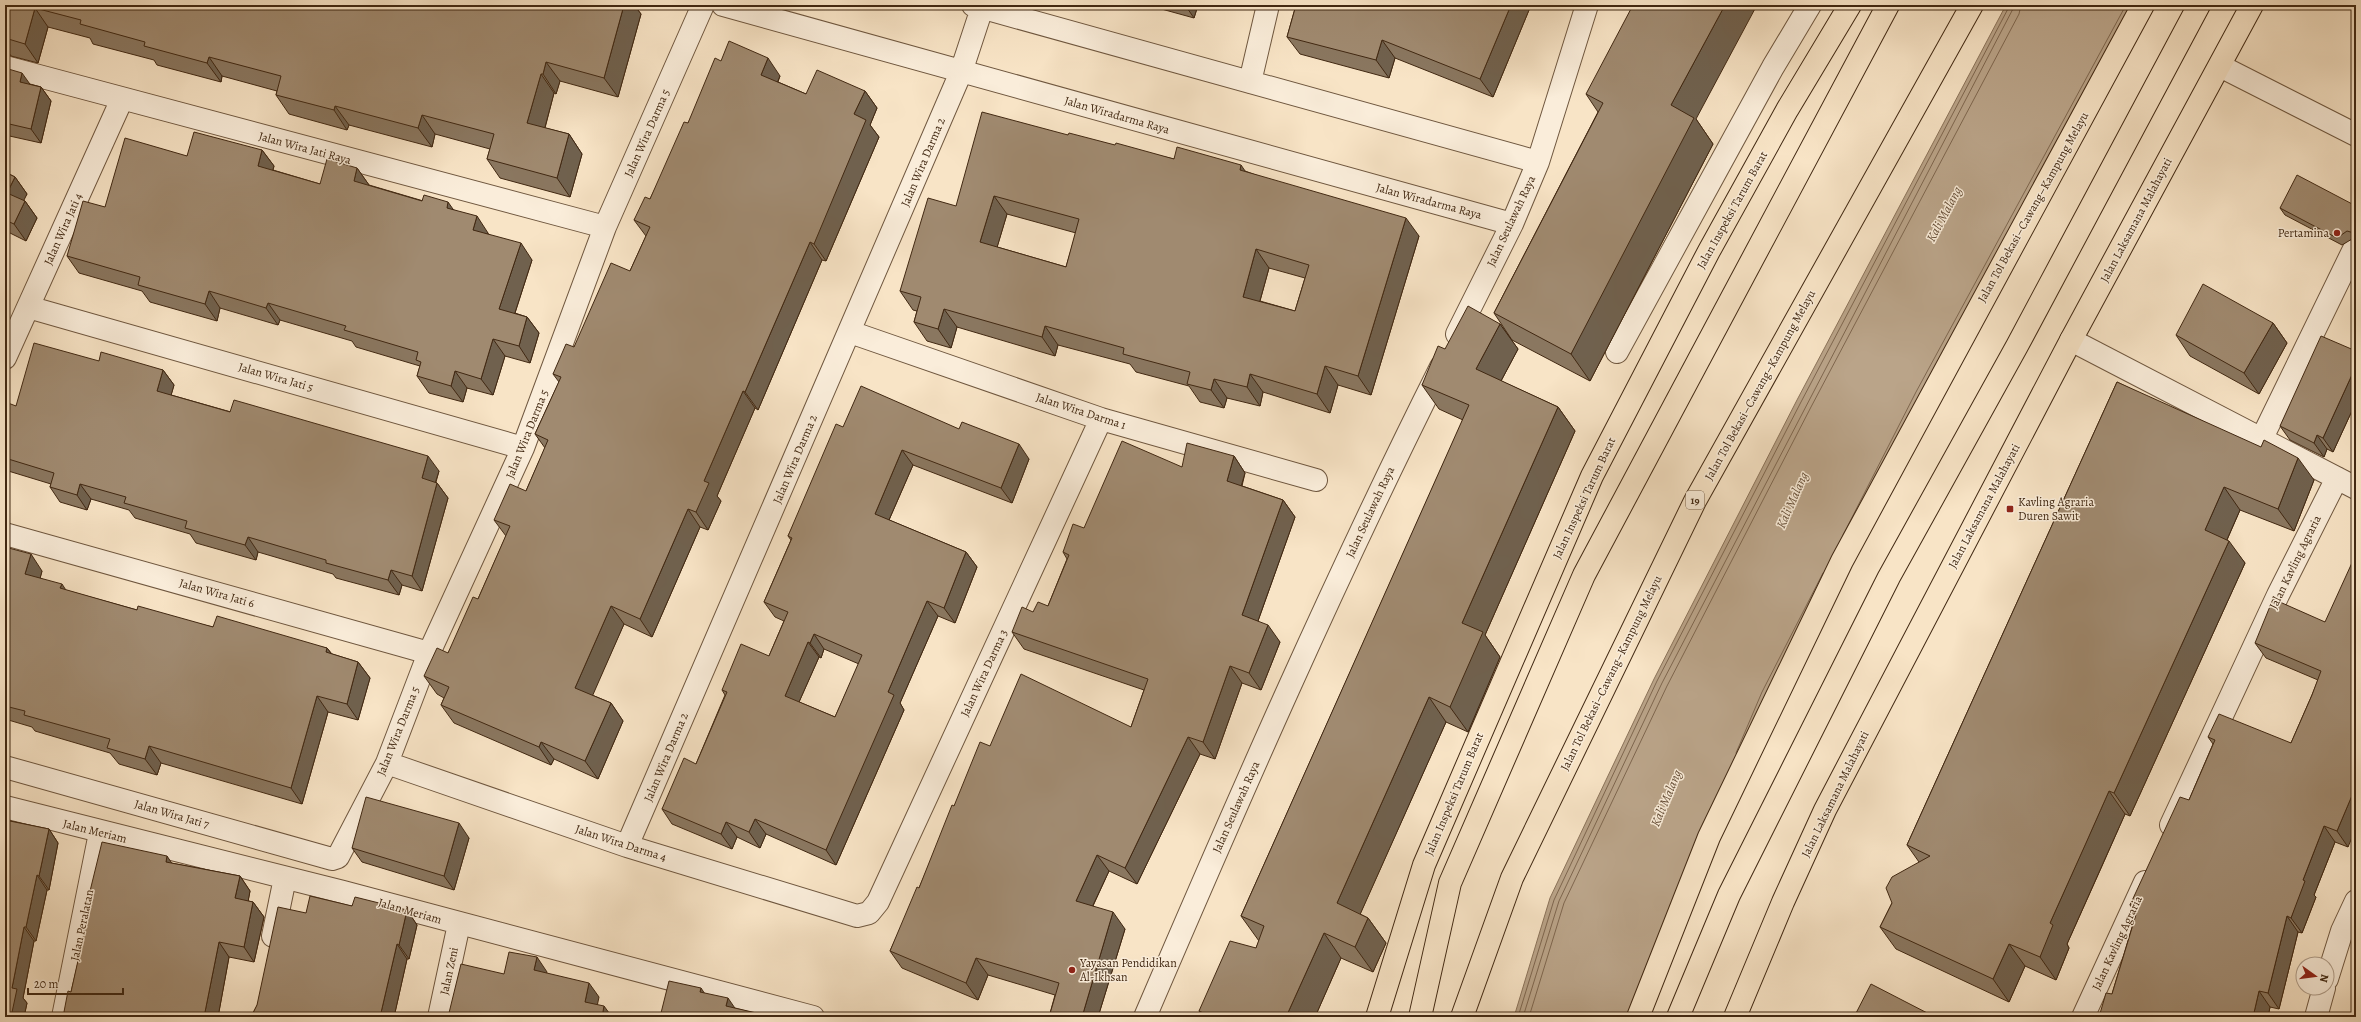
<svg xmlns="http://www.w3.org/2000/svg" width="2361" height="1022" font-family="Alegreya,serif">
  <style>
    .water { fill: #baa489; stroke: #8a7259 }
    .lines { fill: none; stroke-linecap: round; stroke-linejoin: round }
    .shore { stroke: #7e664e; stroke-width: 1 }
    .minor-casing { stroke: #6f573f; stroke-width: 24 }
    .major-casing { stroke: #412812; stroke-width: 24 }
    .highway-casing { stroke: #412812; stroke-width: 24 }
    .minor { stroke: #faedda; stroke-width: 22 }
    .major { stroke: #f8e4c6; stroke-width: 22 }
    .highway { stroke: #f8e4c6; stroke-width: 22 }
    .wall { fill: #8a7760; stroke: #412812; fill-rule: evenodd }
    .shaded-wall { fill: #70614e; stroke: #412812 }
    .building { fill: #a08a70; stroke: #412812; fill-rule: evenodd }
    .poi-dot { fill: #8f2418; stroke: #faedda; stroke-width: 1.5 }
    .labels { text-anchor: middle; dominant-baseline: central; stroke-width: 3; stroke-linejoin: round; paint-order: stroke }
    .shield { fill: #faedda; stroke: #78634e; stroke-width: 1 }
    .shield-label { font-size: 11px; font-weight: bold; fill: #412812 }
    .street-label { font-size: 12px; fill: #412812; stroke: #faedda }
    .poi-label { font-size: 12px; fill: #412812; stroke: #faedda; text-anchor: start }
    .water-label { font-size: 13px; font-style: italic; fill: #654d36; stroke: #faedda }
  </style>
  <rect width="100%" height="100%" fill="#f8e4c6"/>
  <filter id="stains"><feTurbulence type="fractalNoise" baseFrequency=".005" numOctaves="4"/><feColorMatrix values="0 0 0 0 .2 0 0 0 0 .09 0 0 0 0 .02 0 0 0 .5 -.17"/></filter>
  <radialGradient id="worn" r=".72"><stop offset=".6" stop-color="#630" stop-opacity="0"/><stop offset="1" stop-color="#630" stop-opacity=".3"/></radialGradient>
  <path class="water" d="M2006,5H2143L1775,698L1642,1017H1514L1550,898L1654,679L1797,400Z"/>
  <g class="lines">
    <path class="shore" d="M1843,535L1916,392L2126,5
      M1736,753L1762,692L1823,573
      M1518,1017L1554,900L1657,681L1801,402L2010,5
      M1523,1017L1559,901L1662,683L2015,5
      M1529,1017L1564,903L1667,686L1811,407L2019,14L2021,5"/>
    <g class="minor-casing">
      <path id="minor" d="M723,5L1512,224
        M973,5L1538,162
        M2220,66L2356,135
        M5,67L605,227
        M1250,82L1268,5
        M28,307L523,448
        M850,332L1101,419L1316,480
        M1457,334L1512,224L1538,162L1587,5
        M2071,340L2356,488
        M1617,352L1773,67L1810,5
        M5,358L122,99
        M2262,438L2353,251
        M5,534L429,653
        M387,763L627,846L857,916L869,913L878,902L1101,419
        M5,767L332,859L338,857L387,763L429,653L523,448L605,227L703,5
        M5,807L343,892L813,1017
        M2171,825L2278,595L2337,478
        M627,846L961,72L983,5
        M273,936L285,878
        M2327,979L2342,931L2356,901
        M63,1017L100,833
        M439,1017L459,924
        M1145,1017C1239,798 1334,580 1441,367
        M2083,1017L2145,882
        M2316,1017L2324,988"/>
    </g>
    <g class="major-casing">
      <path id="major" d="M1377,1017L1424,865L1592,476L1709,251L1787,110L1850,5
        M1735,1017L1783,902L1825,810L2071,340L2252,5"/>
    </g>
    <g class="highway-casing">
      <path id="highway" d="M1420,1017L1450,883L1584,575L1888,5
        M1462,1017L1512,878L1695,501L1972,5
        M1638,1017L1709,837L1842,561L2143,5
        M1678,1017L1729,895L1889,577L2017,346L2199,5"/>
    </g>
    <use href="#minor" class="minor"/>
    <use href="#major" class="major"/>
    <use href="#highway" class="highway"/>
  </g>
  <path class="wall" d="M5,5H634L641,14L618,97L560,81L556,94L554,93L545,128L569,134L582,154L570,197L500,178L487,159L490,149L435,134L432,147L349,125L347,130L289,114L276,95L277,91L222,76L221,82L157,65L154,60L93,44L90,38L48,27L38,63L11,56L5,47Z
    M1147,5H1198L1194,18Z
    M1296,5H1526L1529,10L1493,97L1395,58L1389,78L1300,54L1287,37Z
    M721,61L780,76L778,82L806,94L865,91L877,108L870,125L879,137L826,261L822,260L758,410L755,408L717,496L721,501L708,530L700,527L652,637L624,624L592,695L611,703L623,721L598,779L554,759L551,765L454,723L441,705L444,698L437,694L424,676L448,653L478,599L506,536L494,520L526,491L545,448L535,434L559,382L553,374L574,347L630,271L646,236L634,220L650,199L688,123Z
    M5,68L30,84L41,87L51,101L41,143L5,135Z
    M1586,94L1696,119L1713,144L1590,381L1512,340L1494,313L1598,112Z
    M1068,135L1174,159L1245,171L1419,236L1371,395L1338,385L1330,413L1263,392L1260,406L1227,398L1224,408L1200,402L1189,386L1136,372L1130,364L1058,345L1055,356L957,327L951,348L927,341L914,322L917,311L913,310L900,291L956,206ZM1007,214L1076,233L1066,267L997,247ZM1269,268L1305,278L1295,311L1260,301Z
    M262,150L274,166L273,170L320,184L357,168L369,185L454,210L488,233V234L532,260L515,313L527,317L539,333L530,363L505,356L493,395L467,388L463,402L429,393L417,376L420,366L356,347L352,341L280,320L278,325L220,308L217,321L150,302L142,291L79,273L67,256L105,207L187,156Z
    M5,172L15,177L27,194L23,200L25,201L37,218L26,241L8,232L5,240Z
    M2356,206V239H2352L2342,245L2285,215L2280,208Z
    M2273,323L2287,343L2259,394L2190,356L2176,335Z
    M1500,324L1518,349L1501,381L1558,407L1575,431L1485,635L1500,657L1468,732L1446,722L1360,914L1368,918L1386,943L1373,972L1341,958L1315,1017H1203L1199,1011L1256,948L1259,941L1241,916L1463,420L1439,409L1422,385L1445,349Z
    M2356,351V402L2333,452L2327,449L2324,457L2290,440L2280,426Z
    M99,361L163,370L174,385L171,395L439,471L436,482L437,483L448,498L422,591L402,585L399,595L336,578L333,574L258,552L256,560L196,543L190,534L135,518L129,510L91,499L87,510L60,502L50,487L51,484L5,470V412L16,406Z
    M2117,382L2314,480L2294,531L2240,510L2227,540L2245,563L2130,816L2125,814L2102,866L2067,944L2069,948L2056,980L2025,966L2009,1002L1896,949L1880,927L1892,903L1919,862L1907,845Z
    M843,427L1029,459L1012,503L913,465L889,520L966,552L977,567L955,623L938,616L900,703L904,710L836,865L766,834L760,848L737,837L732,849L672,824L662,809L696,764L725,695L722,690L769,656L784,621L775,617L764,602L791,540L788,536ZM824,649L859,664L835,717L799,702L819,657L821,658Z
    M1234,456L1245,473L1242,486L1283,500L1295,517L1258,621L1280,642L1261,690L1242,683L1215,759L1200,754L1137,884L1109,871L1093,906L1125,929L1098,1017H1049L1055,995L988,975L978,1000L902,968L890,951L919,888L954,806L990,746L1131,727L1144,690L1024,649L1012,632L1033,612L1048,606L1067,559L1063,552L1084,528L1182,467Z
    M5,545L7,548L42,571L40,578L65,590L137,610L213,627L327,648L332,654L358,662L370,678L358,720L328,712L302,804L161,763L157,775L119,764L110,753L35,731L32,727L5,719Z
    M2325,622L2348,847L2335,842L2314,895L2316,897L2302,933L2298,932L2279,1009L2270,1007L2268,1017H2099L2112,994L2136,914L2130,905L2189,800L2213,744L2208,737L2291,743L2312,695L2318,680L2266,658L2255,643Z
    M5,820L49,829L58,843L49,890H47L36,941H34L23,998L27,1003L24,1017H5Z
    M469,838L454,890L362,862L352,848Z
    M171,863L240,876L250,891L248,901L253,902L264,917L254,962L229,957L218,1017H63L71,992L85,933L81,928Z
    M352,906L407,910L417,925L409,959H407L394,1017H256L253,1013L306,913Z"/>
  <path class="shaded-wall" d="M624,5H634L641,14L618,97L604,78Z
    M1185,5H1198L1194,18Z
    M1511,5H1526L1529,10L1493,97L1480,79Z
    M1725,5H1757L1696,119L1713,144L1590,381L1571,354L1671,105Z
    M35,8L48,27L38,63L25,44Z
    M1382,40L1395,58L1389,78L1376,60Z
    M209,57L222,76L221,82L207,63Z
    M768,58L780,76L773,92L761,75Z
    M546,62L560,81L556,94L543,74Z
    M22,73L32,87L20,82Z
    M541,74L554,93L541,142L527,123Z
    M41,87L51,101L41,143L31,129Z
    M865,91L877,108L870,125L879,137L826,261L814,244L854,114Z
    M335,106L349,125L347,130L334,110Z
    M422,115L435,134L432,147L418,128Z
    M569,134L582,154L570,197L557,178Z
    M262,150L274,166L269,183L258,166Z
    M1241,165L1254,184L1240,170Z
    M357,168L369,185L366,198L354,181Z
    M15,177L27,194L19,210L7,193Z
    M994,196L1007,214L993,261L980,242Z
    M25,201L37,218L26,241L14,224Z
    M448,202L460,219L447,208Z
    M477,216L488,233L485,246L473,230Z
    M1406,218L1419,236L1371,395L1358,376Z
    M5,228L8,232L5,240Z
    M810,242L822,260L758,410L745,392Z
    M521,243L532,260L511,325L499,309Z
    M1256,249L1269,268L1256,315L1243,297Z
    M209,291L220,308L217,321L205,304Z
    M268,303L280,320L278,325L266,308Z
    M944,309L957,327L951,348L938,329Z
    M527,317L539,333L530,363L519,346Z
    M2273,323L2287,343L2259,394L2244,373Z
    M1500,324L1518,349L1494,394L1476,369Z
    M1045,326L1058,345L1055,356L1042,337Z
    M493,339L505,356L493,395L481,379Z
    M1325,366L1338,385L1330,413L1317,394Z
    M2356,366V402L2333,452L2323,438Z
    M163,370L174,385L168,406L157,391Z
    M455,371L467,388L463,402L451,386Z
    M1250,374L1263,392L1260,406L1247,387Z
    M1214,379L1227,398L1224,408L1211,390Z
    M743,391L755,408L717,496L721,501L708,530L696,512L704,481Z
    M1558,407L1575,431L1485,635L1500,657L1468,732L1450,707L1462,623Z
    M2317,435L2327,449L2324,457L2314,443Z
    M1019,444L1029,459L1012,503L1001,488Z
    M902,450L913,465L885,529L875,514Z
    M428,456L439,471L432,493L422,478Z
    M1234,456L1245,473L1238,497L1227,481Z
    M2298,458L2314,480L2294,531L2278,509Z
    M437,483L448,498L422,591L412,576Z
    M80,484L91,499L87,510L77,495Z
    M2224,487L2240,510L2221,553L2205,530Z
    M1283,500L1295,517L1254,632L1242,615Z
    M688,509L700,527L652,637L640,619Z
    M248,537L258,552L256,560L245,545Z
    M2229,541L2245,563L2130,816L2114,793Z
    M966,552L977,567L955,623L944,608Z
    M31,554L42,571L37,590L25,574Z
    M391,570L402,585L399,595L388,580Z
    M62,584L73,601L60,588Z
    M927,601L938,616L900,703L904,710L836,865L826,850L888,692Z
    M611,606L624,624L588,706L575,688Z
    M1268,625L1280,642L1261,690L1249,673Z
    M814,634L824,649L821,658L810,643Z
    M808,642L819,657L795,711L785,696Z
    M327,648L339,664L326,652Z
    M358,662L370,678L358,720L347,704Z
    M1230,666L1242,683L1215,759L1203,742Z
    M317,696L328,712L302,804L291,788Z
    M1429,697L1446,722L1354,928L1337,903Z
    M611,703L623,721L598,779L585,761Z
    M1188,737L1200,754L1137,884L1125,868Z
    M541,742L554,759L551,765L539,747Z
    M149,746L161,763L157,775L145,759Z
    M2356,786V828L2348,847L2337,831Z
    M2109,791L2125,814L2067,944L2069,948L2056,980L2040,957L2050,923Z
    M755,819L766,834L760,848L749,832Z
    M726,822L737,837L732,849L721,834Z
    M459,823L469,838L454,890L444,876Z
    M2324,826L2335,842L2314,895L2316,897L2302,933L2291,918L2303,880Z
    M49,829L58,843L49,890L39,876Z
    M1097,855L1109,871L1087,918L1076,901Z
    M167,856L177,871L166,862Z
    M37,875L47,890L36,941L26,927Z
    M240,876L250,891L246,913L235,898Z
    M253,902L264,917L254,962L244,947Z
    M407,910L417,925L409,959L399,945Z
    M1113,912L1125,929L1098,1017H1082Z
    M2287,916L2298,932L2279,1009L2268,993Z
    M1368,918L1386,943L1373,972L1355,947Z
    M24,927L34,941L23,998L27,1003L24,1017H11L12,988Z
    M1324,933L1341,958L1315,1017H1286Z
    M219,942L229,957L218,1017H204Z
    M397,944L407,959L394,1017H380Z
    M2009,944L2025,966L2009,1002L1993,979Z
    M537,957L547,972L544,984L534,970Z
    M976,958L988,975L978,1000L966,983Z
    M589,983L599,997L595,1016L585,1002Z
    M701,988L715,1009L700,992Z
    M2259,991L2270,1007L2268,1017H2253Z
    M728,998L741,1017L726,1006Z
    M604,1006L612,1017H602Z"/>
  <path class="building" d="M5,5H624L604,78L546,62L543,74H541L527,123L569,134L557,178L487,159L494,134L422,115L418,128L335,106L334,110L276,95L281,76L209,57L207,63L144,46L145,42L80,24L81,20L35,8L25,44L5,38Z
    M1296,5H1511L1480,79L1382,40L1376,60L1287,37Z
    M1633,5H1725L1671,105L1694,118L1571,354L1494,313L1603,103L1586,94Z
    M729,41L768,58L761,75L806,94L817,70L865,91L854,114L866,120L814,244L810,242L745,392L743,391L704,481L709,483L696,512L688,509L640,619L611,606L575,688L611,703L585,761L541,742L539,747L441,705L449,687L424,676L437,648L448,653L473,597L478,599L510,526L494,520L510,484L526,491L548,440L535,434L561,377L553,374L566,344L574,347L611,263L630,271L650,227L634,220L645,197L650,199L684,122L688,123L715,58L721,61Z
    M5,68L22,73L20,82L41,87L31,129L5,123Z
    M982,112L1068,135L1069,133L1115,145L1116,143L1174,159L1177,147L1241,165L1240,170L1406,218L1358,376L1325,366L1317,394L1250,374L1247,387L1214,379L1211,390L1187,384L1190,372L1123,354L1124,348L1045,326L1042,337L944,309L938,329L914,322L921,297L900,291L928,198L956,206ZM994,196L1079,219L1066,267L980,242ZM1256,249L1309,265L1295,311L1243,297Z
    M194,132L262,150L258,166L320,184L327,159L357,168L354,181L422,201L424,195L448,202L447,208L477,216L473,230L521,243L499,309L527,317L519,346L493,339L481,379L455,371L451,386L417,376L421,362L416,360L418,352L344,330L346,326L268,303L266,308L209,291L205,304L138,285L140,277L67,256L83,201L105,207L125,138L187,156Z
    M5,172L15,177L7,193L25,201L14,224L5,220Z
    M2297,175L2356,206V236L2354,233L2347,231L2337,238L2280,208Z
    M2203,284L2273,323L2244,373L2176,335Z
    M1468,306L1500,324L1476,369L1558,407L1462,623L1483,632L1450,707L1429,697L1337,903L1368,918L1355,947L1324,933L1286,1017H1212L1199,1011L1230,941L1256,948L1264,926L1241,916L1469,405L1422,385L1438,346L1445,349Z
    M2321,336L2356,351V366L2323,438L2317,435L2314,443L2280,426Z
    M34,343L99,361L101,352L163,370L157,391L230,412L234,400L428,456L422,478L437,483L412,576L391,570L388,580L326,563V560L248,537L245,545L185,528L187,521L124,503L126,497L80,484L77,495L50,487L54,473L5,458V412L8,403L16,406Z
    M2117,382L2261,447L2264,440L2298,458L2278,509L2224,487L2205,530L2229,541L2114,793L2109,791L2086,843L2050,923L2053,925L2040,957L2009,944L1993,979L1880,927L1892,903L1886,888L1892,877L1930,856L1907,845Z
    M861,386L959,429L962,422L1019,444L1001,488L902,450L875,514L966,552L944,608L927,601L888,692L894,695L826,850L755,819L749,832L726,822L721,834L662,809L684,758L696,764L727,692L722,690L741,644L769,656L788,612L764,602L792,538L788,536L836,424L843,427ZM814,634L862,655L835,717L785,696L808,642L810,643Z
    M1122,441L1182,467L1187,443L1234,456L1227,481L1283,500L1242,615L1268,625L1249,673L1230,666L1203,742L1188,737L1125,868L1097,855L1076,901L1113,912L1082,1017H1049L1059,983L976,958L966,983L890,951L917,887L919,888L952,805L954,806L980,742L990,746L1021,674L1131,727L1148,679L1012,632L1022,607L1033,612L1038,602L1048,606L1069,555L1063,552L1073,524L1084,528Z
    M5,547L31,554L25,574L62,584L60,588L137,610L138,606L213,627L217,616L327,648L326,652L358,662L347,704L317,696L291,788L149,746L145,759L107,748L110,739L24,715L25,711L5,706Z
    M2356,554V786L2337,831L2324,826L2303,880L2305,881L2291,918L2287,916L2268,993L2259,991L2253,1017H2099L2106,993L2112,994L2138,908L2130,905L2180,797L2189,800L2215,740L2208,737L2219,714L2291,743L2312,695L2321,671L2255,643L2273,599L2325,622Z
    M366,797L459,823L444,876L352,848Z
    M5,820L49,829L39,876L37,875L26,927H24L12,988L17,989L11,1017H5Z
    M102,842L167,856L166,862L240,876L235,898L253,902L244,947L219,942L204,1017H63L68,991L71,992L85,929L81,928Z
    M310,896L352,906L355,897L407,910L399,945L397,944L380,1017H256L257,1014L253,1013L257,1005L278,907L306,913Z
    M509,952L537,957L534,970L589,983L585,1002L604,1006L602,1017H448L461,964L504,974Z
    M669,981L701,988L700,992L728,998L726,1006L774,1017H660Z
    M1871,984L1935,1017H1854Z"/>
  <g class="poi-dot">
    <circle cx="2337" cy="233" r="4"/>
    <rect x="2006" y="505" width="8" height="8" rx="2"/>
    <circle cx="1072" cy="970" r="4"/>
  </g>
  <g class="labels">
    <rect class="shield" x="1686" y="491" width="18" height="18" rx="3"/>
    <g class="shield-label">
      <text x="1695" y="500">19</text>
    </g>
    <g class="street-label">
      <text transform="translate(1117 115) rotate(16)">Jalan Wiradarma Raya</text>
      <text transform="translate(647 133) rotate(-66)">Jalan Wira Darma 5</text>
      <text transform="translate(305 148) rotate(15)">Jalan Wira Jati Raya</text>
      <text transform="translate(923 162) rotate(-67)">Jalan Wira Darma 2</text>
      <text transform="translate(1429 201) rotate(15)">Jalan Wiradarma Raya</text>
      <text transform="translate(2033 207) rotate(-61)">Jalan Tol Bekasi–Cawang–Kampung Melayu</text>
      <text transform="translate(1732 210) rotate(-61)">Jalan Inspeksi Tarum Barat</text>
      <text transform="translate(2136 220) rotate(-62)">Jalan Laksamana Malahayati</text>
      <text transform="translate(1511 221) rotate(-65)">Jalan Seulawah Raya</text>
      <text transform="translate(63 229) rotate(-66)">Jalan Wira Jati 4</text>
      <text transform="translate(276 377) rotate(16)">Jalan Wira Jati 5</text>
      <text transform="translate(1760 385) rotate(-61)">Jalan Tol Bekasi–Cawang–Kampung Melayu</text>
      <text transform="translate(1081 411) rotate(18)">Jalan Wira Darma 1</text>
      <text transform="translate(527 434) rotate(-68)">Jalan Wira Darma 5</text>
      <text transform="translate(795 459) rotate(-67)">Jalan Wira Darma 2</text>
      <text transform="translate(1584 498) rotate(-65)">Jalan Inspeksi Tarum Barat</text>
      <text transform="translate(1984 506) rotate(-62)">Jalan Laksamana Malahayati</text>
      <text transform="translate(1370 512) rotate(-65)">Jalan Seulawah Raya</text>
      <text transform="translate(2295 562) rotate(-64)">Jalan Kavling Agraria</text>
      <text transform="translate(217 593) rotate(16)">Jalan Wira Jati 6</text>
      <text transform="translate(984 673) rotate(-65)">Jalan Wira Darma 3</text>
      <text transform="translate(1611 673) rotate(-64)">Jalan Tol Bekasi–Cawang–Kampung Melayu</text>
      <text transform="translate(398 731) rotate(-68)">Jalan Wira Darma 5</text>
      <text transform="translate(666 757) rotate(-67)">Jalan Wira Darma 2</text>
      <text transform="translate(1454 794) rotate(-67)">Jalan Inspeksi Tarum Barat</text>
      <text transform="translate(1835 794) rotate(-64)">Jalan Laksamana Malahayati</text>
      <text transform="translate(1236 807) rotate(-66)">Jalan Seulawah Raya</text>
      <text transform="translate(172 814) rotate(16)">Jalan Wira Jati 7</text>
      <text transform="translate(95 831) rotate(14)">Jalan Meriam</text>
      <text transform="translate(621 843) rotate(18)">Jalan Wira Darma 4</text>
      <text transform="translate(410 911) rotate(16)">Jalan Meriam</text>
      <text transform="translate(82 925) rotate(-78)">Jalan Peralatan</text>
      <text transform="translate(2117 943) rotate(-65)">Jalan Kavling Agraria</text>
      <text transform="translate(449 971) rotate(-78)">Jalan Zeni</text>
    </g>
    <g class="poi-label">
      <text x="2329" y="233" text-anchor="end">Pertamina</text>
      <text x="2018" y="502">Kavling Agraria<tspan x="2018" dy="14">Duren Sawit</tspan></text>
      <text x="1080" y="963">Yayasan Pendidikan<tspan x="1080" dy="14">Al-Ikhsan</tspan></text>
    </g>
    <g class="water-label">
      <text transform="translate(1944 214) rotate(-62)">Kali Malang</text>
      <text transform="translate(1792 500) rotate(-66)">Kali Malang</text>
      <text transform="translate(1666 798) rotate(-67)">Kali Malang</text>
    </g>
  </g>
  <rect width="2361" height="1022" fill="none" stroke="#f8e4c6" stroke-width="20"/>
  <rect x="6" y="6" width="2349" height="1010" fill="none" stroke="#412812" stroke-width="2"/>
  <rect x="10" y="10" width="2341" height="1002" fill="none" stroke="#412812"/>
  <g transform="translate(2315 976) rotate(104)"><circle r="19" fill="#faedda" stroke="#b09e8a"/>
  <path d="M0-3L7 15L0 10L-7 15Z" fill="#8f2418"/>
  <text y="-6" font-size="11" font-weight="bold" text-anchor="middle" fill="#412812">N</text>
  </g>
  <path d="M28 988v6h95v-6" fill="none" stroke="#412812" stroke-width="2"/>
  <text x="34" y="988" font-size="12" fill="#412812" stroke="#faedda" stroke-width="3" paint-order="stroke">20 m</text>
  <rect width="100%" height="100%" filter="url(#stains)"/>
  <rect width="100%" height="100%" fill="url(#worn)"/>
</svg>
